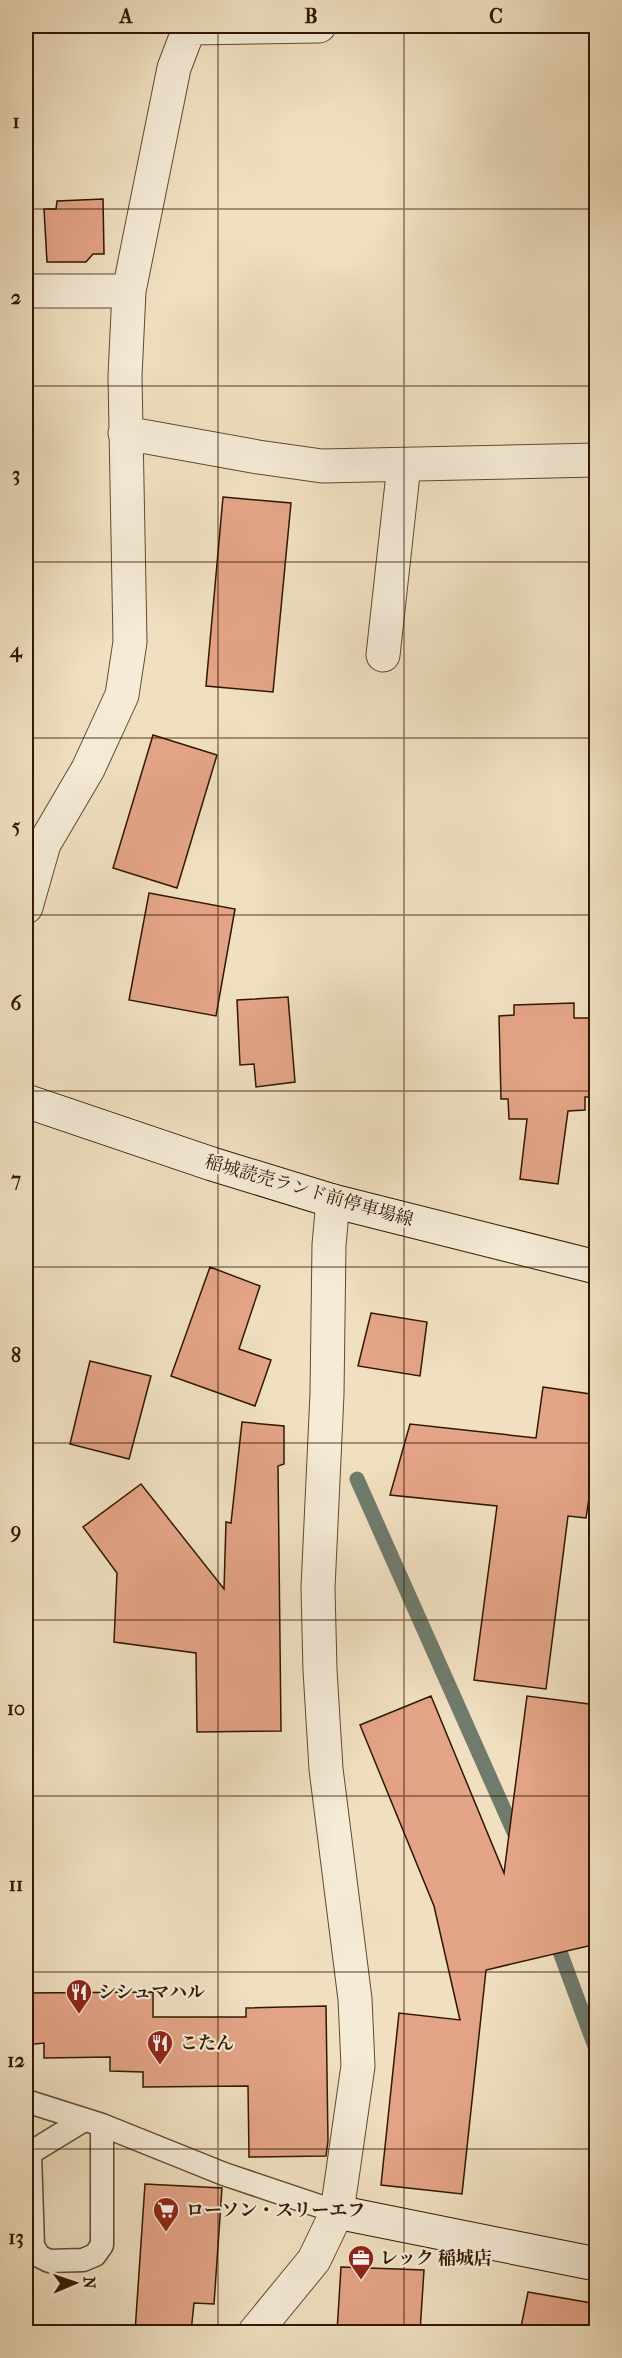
<svg xmlns="http://www.w3.org/2000/svg" width="622" height="2358" font-family="'IM FELL French Canon','Noto Serif JP',serif">
  <style>
    .lines { fill: none; stroke-linecap: round; stroke-linejoin: round }
    .stream { stroke: #707b6c; stroke-width: 15 }
    .building { fill: #e4a487; stroke: #311701; stroke-width: 1.5 }
    .lane-casing { stroke: #614931; stroke-width: 25 }
    .street-casing { stroke: #614931; stroke-width: 35 }
    .secondary-casing { stroke: #311701; stroke-width: 35 }
    .lane { stroke: #f5ebd7; stroke-width: 22 }
    .street { stroke: #f5ebd7; stroke-width: 33 }
    .secondary { stroke: #f5ebd7; stroke-width: 33 }
    .grid { fill: none; stroke: #311701; stroke-width: 1.5; stroke-opacity: 0.55 }
    .labels { text-anchor: middle; dominant-baseline: central; stroke-width: 4.5; stroke-linejoin: round; paint-order: stroke }
    .street-label { font-size: 18px; fill: #311701; stroke: #f5ebd7 }
    .poi-label { font-size: 18px; font-weight: bold; fill: #311701; stroke: #f5ebd7; text-anchor: start }
    .neatline { fill: none; stroke: #311701; stroke-width: 2 }
    .grid-label { font-size: 20px; text-anchor: middle; font-weight: bold; fill: #311701 }
  </style>
  <rect width="100%" height="100%" fill="#f0e0c1"/>
  <filter id="stains"><feTurbulence type="fractalNoise" baseFrequency=".00333" numOctaves="4"/><feColorMatrix values="0 0 0 0 .2 0 0 0 0 .09 0 0 0 0 .02 0 0 0 .5 -.17"/></filter>
  <radialGradient id="worn" r=".72"><stop offset=".6" stop-color="#630" stop-opacity="0"/><stop offset="1" stop-color="#630" stop-opacity=".3"/></radialGradient>
  <g class="lines">
    <path class="stream" d="M357,1479L518,1841
      M553,1933L596,2049"/>
  </g>
  <path class="building" d="M103,199L104,254H93L86,262H47L44,209H56L57,201Z
    M223,497L291,503L273,692L206,686Z
    M153,735L217,755L177,888L113,868Z
    M149,893L235,909L216,1016L129,1000Z
    M288,997L295,1082L256,1087L254,1064L240,1065L237,1000Z
    M574,1003V1018H597V1097H585V1110L568,1111L558,1184L520,1179L527,1119H509L508,1099H501L499,1016L514,1015V1005Z
    M210,1267L260,1286L239,1349L271,1360L255,1406L171,1376Z
    M371,1313L427,1322L420,1376L358,1366Z
    M90,1361L151,1376L129,1459L70,1444Z
    M543,1387L597,1395V1445L586,1518L568,1516L546,1689L474,1680L497,1506L390,1495L410,1424L536,1438Z
    M242,1422L284,1426V1464L278,1466L281,1731L197,1732L196,1653L114,1642L117,1573L83,1527L141,1484L224,1589L226,1522L231,1523Z
    M431,1696L504,1873L527,1696L597,1705V1944L486,1970L462,2194L381,2185L399,2013L460,2020L434,1906L360,1725Z
    M153,1992V2017H246V2008L326,2006L328,2141L326,2156L249,2157L248,2086L143,2087V2072L110,2071V2057L44,2058V2043L26,2045V1993Z
    M145,2184L222,2188L214,2304L194,2303L191,2332H135Z
    M341,2267L424,2270L420,2332H337Z
    M528,2292L597,2304V2332H520Z"/>
  <g class="lines">
    <g class="lane-casing">
      <path id="lane" d="M26,2101L102,2125L224,2174L337,2212
        M84,2120L30,2153L33,2246L39,2256L49,2261L83,2260L95,2255L102,2245V2125"/>
    </g>
    <g class="street-casing">
      <path id="street" d="M190,28L319,26
        M26,291H129
        M125,433L258,457L322,466L596,460
        M383,655L404,465
        M26,907L44,844L88,769L122,695L130,642L125,376L129,291L174,68L190,26
        M255,2332L314,2260L337,2212L358,2066L355,1999L326,1769L320,1670L318,1588L327,1394L329,1245L333,1201"/>
    </g>
    <g class="secondary-casing">
      <path id="secondary" d="M26,1101L212,1164L333,1201L596,1267
        M337,2212L596,2264"/>
    </g>
    <use href="#lane" class="lane"/>
    <use href="#street" class="street"/>
    <use href="#secondary" class="secondary"/>
  </g>
  <path class="grid" d="M218,26V2332M404,26V2332M26,209H596M26,386H596M26,562H596M26,738H596M26,915H596M26,1091H596M26,1267H596M26,1443H596M26,1620H596M26,1796H596M26,1972H596M26,2149H596"/>
  <defs>
    <g id="restaurant-pin" transform="scale(1.35)"><path d="M0 17L-7.5 6A9.5 9.5 0 1 1 7.5 6Z" fill="#8f2418" stroke="#f5ebd7"/><path d="M-5-6h1v4h1v-4h1v4h1v-4h1v5L-1.5 .5V6h-2V.5L-5-1ZM5-6V6H3V1.5H1.5Q1.5-4 5-6Z" fill="#fff"/></g>
    <g id="supermarket-pin" transform="scale(1.35)"><path d="M0 17L-7.5 6A9.5 9.5 0 1 1 7.5 6Z" fill="#8f2418" stroke="#f5ebd7"/><path d="M-6-5.5h2.5l.6 2H6L4.5 2H-2.5L-4.4-4H-6ZM-1.5 3.2a1.3 1.3 0 1 0 .1 0ZM3 3.2a1.3 1.3 0 1 0 .1 0Z" fill="#fff"/></g>
    <g id="office-pin" transform="scale(1.35)"><path d="M0 17L-7.5 6A9.5 9.5 0 1 1 7.5 6Z" fill="#8f2418" stroke="#f5ebd7"/><path d="M-6-3h4V-5.5h4V-3h4V5H-6ZM-1-4.5V-3h2v-1.5ZM-6 0V1H6V0Z" fill="#fff"/></g>
  </defs>
  <g fill-rule="evenodd">
    <use href="#restaurant-pin" x="79" y="1992"/>
    <use href="#restaurant-pin" x="160" y="2043"/>
    <use href="#supermarket-pin" x="166" y="2210"/>
    <use href="#office-pin" x="361" y="2258"/>
  </g>
  <g class="labels">
    <g class="street-label">
      <text transform="translate(309 1191) rotate(16)">稲城読売ランド前停車場線</text>
    </g>
    <g class="poi-label">
      <text x="98" y="1992">シシュマハル</text>
      <text x="180" y="2043">こたん</text>
      <text x="186" y="2210">ローソン・スリーエフ</text>
      <text x="380" y="2258">レック 稲城店</text>
    </g>
  </g>
  <rect width="622" height="2358" fill="none" stroke="#f0e0c1" stroke-width="66"/>
  <g transform="translate(75 2283) rotate(88)" stroke="#f5ebd7" stroke-width="4.5" paint-order="stroke">
  <path d="M0-4.5L10 22L0 15L-10 22Z" fill="#311701"/>
  <text y="-9" font-size="16" font-weight="bold" text-anchor="middle" fill="#311701">N</text>
  </g>
  <rect x="33" y="33" width="556" height="2292" class="neatline"/>
  <g class="grid-label">
    <text x="126" y="23">A</text>
    <text x="311" y="23">B</text>
    <text x="496" y="23">C</text>
    <text x="16" y="128">1</text>
    <text x="16" y="304">2</text>
    <text x="16" y="481">3</text>
    <text x="16" y="657">4</text>
    <text x="16" y="833">5</text>
    <text x="16" y="1010">6</text>
    <text x="16" y="1186">7</text>
    <text x="16" y="1362">8</text>
    <text x="16" y="1538">9</text>
    <text x="16" y="1715">10</text>
    <text x="16" y="1891">11</text>
    <text x="16" y="2067">12</text>
    <text x="16" y="2244">13</text>
  </g>
  <rect width="100%" height="100%" filter="url(#stains)"/>
  <rect width="100%" height="100%" fill="url(#worn)"/>
</svg>
